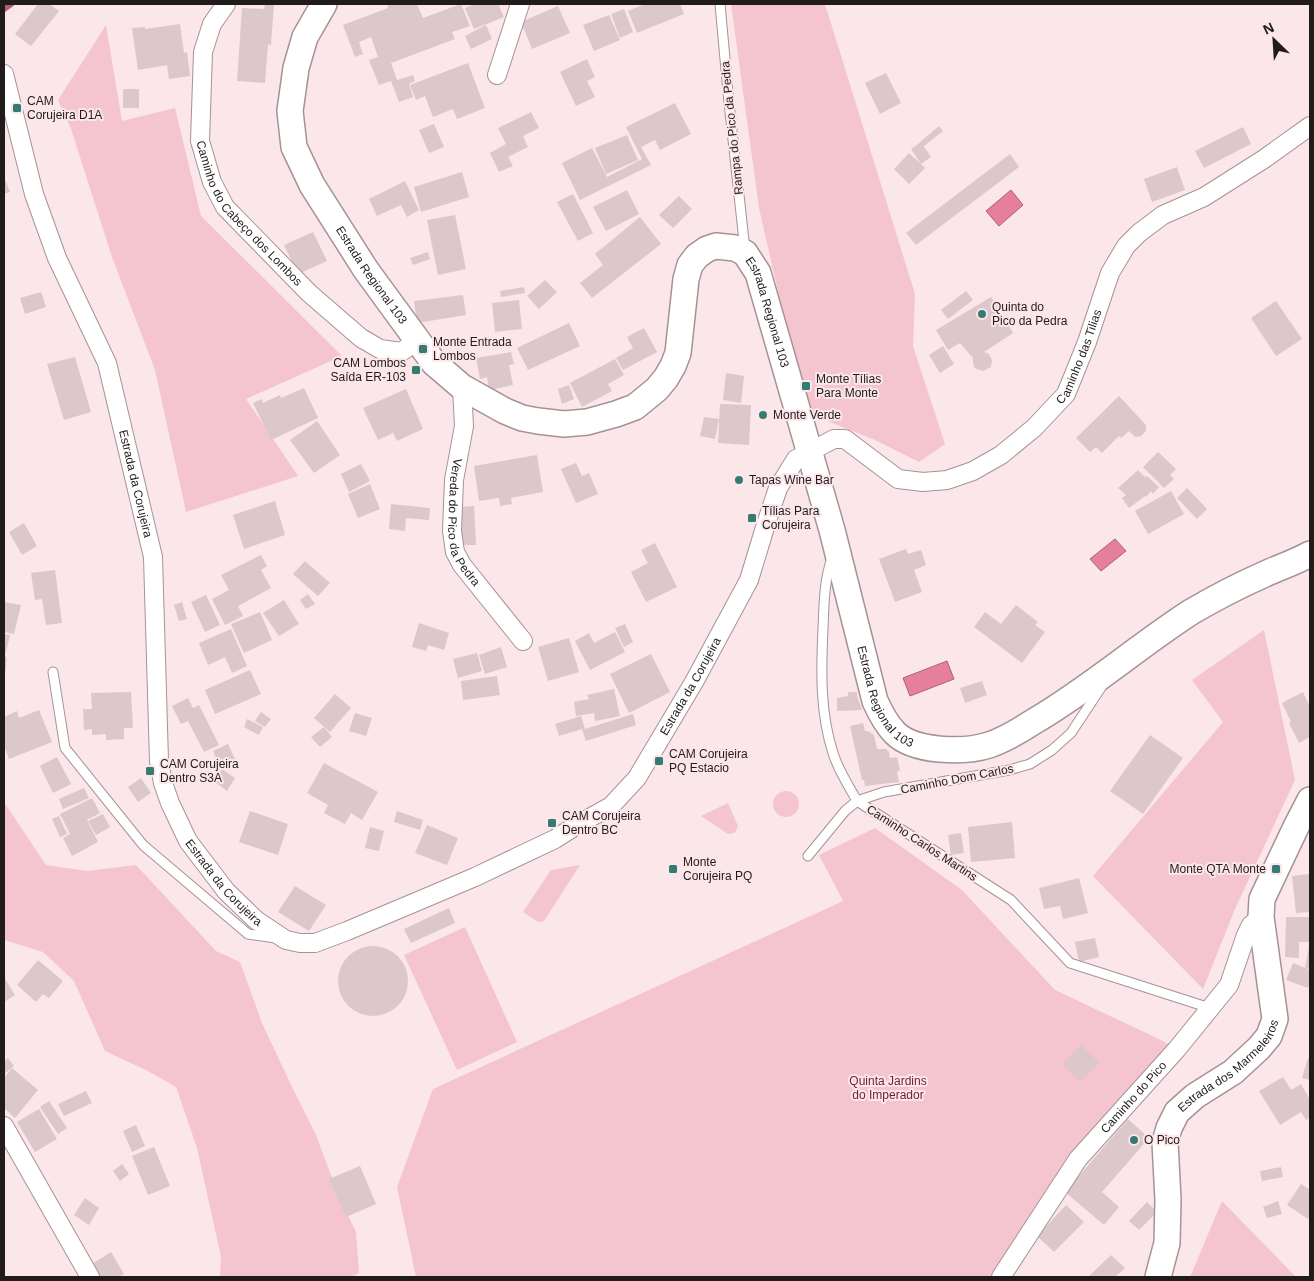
<svg xmlns="http://www.w3.org/2000/svg" width="1314" height="1281" font-family="Helvetica,sans-serif">
  <style>
    .green { fill: #f5c5cf }
    .water { fill: #e67f9a; stroke: #ab6174 }
    .lines { fill: none; stroke-linecap: round; stroke-linejoin: round }
    .stream { stroke: #ab6174; stroke-width: 6 }
    .building { fill: #dcc7cb }
    .lane-casing { stroke: #a69296; stroke-width: 11 }
    .street-casing { stroke: #a69296; stroke-width: 20 }
    .secondary-casing { stroke: #a69296; stroke-width: 28 }
    .lane { stroke: #fff; stroke-width: 9 }
    .street { stroke: #fff; stroke-width: 18 }
    .secondary { stroke: #fff; stroke-width: 25 }
    .poi-dot { fill: #357b72; stroke: #fbe6ea; stroke-width: 2 }
    .labels { text-anchor: middle; dominant-baseline: central; stroke-width: 4; stroke-linejoin: round; paint-order: stroke }
    .poi-label { font-size: 12px; fill: #221b1c; stroke: #fbe6ea; text-anchor: start }
    .street-label { font-size: 12px; fill: #221b1c; stroke: #fbe6ea }
    .park-label { font-size: 12px; fill: #75193a; stroke: #fbe6ea }
  </style>
  <rect width="100%" height="100%" fill="#fbe6ea"/>
  <path class="green" d="M731,4H825L915,294L913,346L945,444L919,462L875,440L832,423L812,411L792,353L759,208Z
    M106,25L122,121L175,108L201,216L342,356L246,399L298,476L186,512L155,370L112,257L71,129L58,100Z
    M1264,630L1295,780L1235,909L1203,989L1093,876L1223,722L1192,680Z
    M773 804a13 13 0 1 1 26 0a13 13 0 1 1-26 0Z
    M4,802L46,865L87,871L136,865L216,951L240,962L262,1023L293,1089L316,1135L339,1197L356,1232L359,1273L351,1277H220L221,1257L197,1148L176,1087L146,1070L105,1051L74,981L43,952L4,940Z
    M728,803L738,826C736,832 734,834 728,834L701,816Z
    M875,828L962,890L1055,990L1161,1040L1177,1049L1078,1159L1001,1277H416L397,1187L433,1089L843,901L819,855Z
    M580,865L544,921L538,922L523,912L551,870Z
    M465,927L517,1042L457,1070L404,955Z
    M1222,1201L1296,1277H1190Z"/>
  <path class="water" d="M1011,190L1023,205L999,226L986,211Z
    M1115,539L1126,551L1101,571L1090,559Z
    M947,661L954,679L910,696L903,678Z"/>
  <g class="lines">
    <path class="stream" d="M4,9L11,4"/>
  </g>
  <path class="building" d="M38,4H49L59,11L31,46L15,34Z
    M265,4H274L271,45L268,44L265,83L237,81L242,8L264,9Z
    M387,4H417L423,18L461,4L470,26L452,32L455,39L391,63L397,80L413,75L415,81L409,84L413,97L399,102L391,81L379,85L369,60L378,57L371,37L359,42L363,54L355,57L343,25L388,8Z
    M475,4H498L504,17L474,29L465,8Z
    M645,4H680L684,14L637,33L628,11Z
    M558,6L570,33L532,49L521,22Z
    M624,9L633,32L620,38L611,14Z
    M609,15L620,40L594,51L583,25Z
    M180,24L184,53L187,52L190,76L169,79L167,65L138,70L132,28L145,27V29Z
    M486,25L492,39L471,49L465,36Z
    M587,59L595,77L587,81L595,97L576,106L560,72Z
    M468,63L485,108L457,119L453,109L433,117L425,96L416,100L410,85Z
    M886,73L901,103L880,114L865,83Z
    M123,89H139V108H123Z
    M675,103L691,134L660,150L655,140L641,147L651,165L580,200L562,163L592,148L607,177L642,159L626,127Z
    M531,112L539,128L523,136L528,147L508,157L513,166L499,172L490,153L506,144L498,128Z
    M434,124L444,147L429,153L419,130Z
    M939,126L943,131L924,146L920,142Z
    M1243,127L1251,144L1204,168L1195,151Z
    M627,135L638,160L606,174L595,148Z
    M921,142L931,157L921,164L925,168L909,184L894,169L909,153L921,164L911,149Z
    M1010,154L1019,167L916,245L906,233Z
    M1177,167L1185,190L1152,202L1144,179Z
    M462,172L469,197L421,212L414,187Z
    M4,177L10,192L4,194Z
    M405,181L419,210L407,217L401,205L377,216L369,199Z
    M627,190L639,214L606,231L593,207Z
    M573,194L593,233L578,241L557,202Z
    M679,196L692,209L673,228L659,215Z
    M455,215L466,269L438,275L427,220Z
    M640,217L661,244L592,298L580,283L603,265L595,254Z
    M313,232L327,261L298,274L284,245Z
    M428,252L430,259L413,265L410,258Z
    M545,280L557,292L539,309L527,296Z
    M524,287L525,293L501,297L500,291Z
    M966,291L973,300L948,319L941,310Z
    M41,292L46,307L25,314L20,298Z
    M463,295L466,315L417,323L414,301Z
    M991,297L1013,333L984,352L989,354L992,360L991,367L983,371L977,369L974,367L973,361V358L960,343L948,350L936,330Z
    M519,300L522,329L495,332L492,303Z
    M1276,301L1302,339L1276,356L1251,318Z
    M569,323L580,346L528,370L517,348Z
    M644,328L657,352L623,370L616,358L633,348L627,337Z
    M943,346L954,364L940,373L929,355Z
    M511,352L514,364L509,365L513,385L489,390L487,377L480,379L476,358Z
    M75,357L91,412L64,420L47,364Z
    M615,359L624,375L608,384L612,391L582,407L570,383Z
    M726,373L744,376L741,403L723,400Z
    M569,385L574,399L562,404L558,389Z
    M304,388L318,418L271,440L253,403L262,399L263,403L280,395L281,398Z
    M406,389L423,429L397,441L393,433L378,440L363,408Z
    M1119,396L1146,425V431L1141,436L1135,437L1129,431L1121,438L1119,436L1102,453L1096,447L1090,452L1076,438Z
    M720,404L751,405L749,445L718,443Z
    M704,417L719,419L715,439L700,436Z
    M317,421L340,455L314,473L290,440Z
    M1158,452L1176,469L1170,475L1174,479L1164,488L1143,467Z
    M537,455L543,492L511,498L512,504L500,506L499,498L479,501L474,466Z
    M576,463L582,476L589,473L598,494L576,503L561,469Z
    M361,464L370,481L349,492L341,474Z
    M1138,470L1145,477L1147,476L1159,487L1153,494L1151,491L1146,497L1145,496L1129,508L1122,498L1126,495L1118,488Z
    M370,484L380,509L358,518L348,494Z
    M1187,488L1207,509L1197,519L1177,498Z
    M1171,491L1184,514L1148,534L1135,511Z
    M275,501L285,535L244,549L233,515Z
    M391,504L430,508L429,520L406,518L405,531L389,529Z
    M474,506L476,545H461L459,507Z
    M24,523L37,546L22,555L9,532Z
    M655,543L677,587L646,602L631,572L648,563L641,550Z
    M906,549L908,554L921,550L926,565L914,570L922,592L895,602L879,559Z
    M261,555L267,566L261,570L271,588L238,606L243,616L225,625L212,599L229,590L221,575Z
    M305,561L330,583L318,596L293,574Z
    M55,570L62,623L46,625L42,599L35,600L31,573Z
    M308,594L315,604L306,609L300,600Z
    M206,595L220,625L205,632L191,602Z
    M284,600L299,624L279,636L263,613Z
    M4,602L21,605L14,634L4,632Z
    M182,602L187,619L179,621L174,605Z
    M1016,605L1038,622L1035,625L1045,632L1022,663L974,627L985,612L1001,624Z
    M260,612L272,640L244,653L231,624Z
    M419,623L449,633L444,650L428,645L426,651L412,647Z
    M625,624L633,642L624,647L615,628Z
    M231,629L247,666L232,673L225,657L208,665L199,643Z
    M615,632L625,652L590,670L575,641L589,633L594,643Z
    M4,634L10,635L6,652H4Z
    M569,638L579,672L548,681L538,647Z
    M501,647L507,667L485,674L479,655Z
    M477,653L482,671L458,678L453,659Z
    M651,654L670,692L629,713L610,674Z
    M4,656L7,657L5,674H4Z
    M250,670L261,694L215,714L205,690Z
    M497,676L500,695L463,700L461,681Z
    M982,681L987,695L965,703L960,688Z
    M614,689L620,716L595,721L594,713L576,716L574,702L589,699L587,695Z
    M131,692L133,728H124V739L106,740V734L92,735V729L84,730L83,709H92L91,693Z
    M848,692H857V696L862,710L837,711V698L848,696Z
    M1303,692L1310,707V737L1299,743L1289,723L1291,722L1282,703Z
    M335,694L351,708L330,732L314,718Z
    M188,698L193,708L199,705L219,745L204,752L188,721L181,724L172,706Z
    M39,710L52,742L9,759L4,745V717L17,711L19,718Z
    M261,712L271,719L265,727L255,721Z
    M355,713L372,718L366,736L349,731Z
    M633,714L636,725L586,741L582,729L559,736L555,724L581,716L585,729Z
    M247,719L263,727L259,735L244,727Z
    M863,723L865,731H868L874,735L877,749H886L889,752L890,758L897,757L900,770L897,772L899,782L865,786L864,780H862L850,726Z
    M324,727L332,737L320,747L311,737Z
    M1150,735L1183,758L1143,814L1110,791Z
    M228,744L235,759L219,765L213,751Z
    M57,757L71,784L53,793L40,766Z
    M324,763L378,792L362,820L351,813L345,824L324,813L328,805L307,793Z
    M222,769L235,778L227,791L214,781Z
    M141,778L151,793L138,802L128,787Z
    M84,788L89,798L63,809L59,799Z
    M92,798L100,813L87,820L98,842L72,856L63,838L70,834L60,814Z
    M250,811L288,824L278,855L239,842Z
    M397,811L423,820L420,830L394,822Z
    M103,814L110,827L96,835L88,821Z
    M59,816L67,834L60,837L52,819Z
    M1012,822L1015,858L971,862L968,827Z
    M427,825L458,838L447,865L415,853Z
    M370,827L384,831L379,851L365,848Z
    M961,833L964,853L951,855L948,835Z
    M1310,874V912L1296,913L1292,876Z
    M1079,878L1088,913L1063,919L1060,906L1044,909L1039,888Z
    M295,886L326,905L309,931L278,912Z
    M449,908L455,923L411,943L404,929Z
    M1286,917H1310V942H1299V958L1285,957Z
    M1095,938L1099,957L1079,962L1075,942Z
    M338 981a35 35 0 1 1 70 0a35 35 0 1 1-70 0Z
    M1309,947L1310,948V969L1305,968Z
    M38,960L63,981L49,998L43,994L36,1002L17,985Z
    M1293,963L1310,970V983L1308,988L1286,980Z
    M4,977L15,995L4,1002Z
    M1081,1045L1099,1062L1080,1081L1063,1064Z
    M8,1058L14,1066L4,1074V1062Z
    M1308,1058H1310V1080L1302,1078Z
    M12,1068L38,1090L15,1118L4,1108V1078Z
    M1283,1077L1291,1090L1301,1084L1310,1100V1117L1306,1120L1301,1112L1280,1125L1259,1091Z
    M86,1091L92,1103L64,1116L58,1104Z
    M49,1101L67,1128L58,1134L40,1107Z
    M39,1109L57,1139L35,1152L17,1122Z
    M1128,1119L1149,1138L1102,1192L1119,1207L1104,1225L1065,1192Z
    M136,1125L145,1146L132,1152L123,1131Z
    M154,1147L170,1186L148,1195L132,1156Z
    M122,1164L129,1174L120,1181L113,1171Z
    M360,1166L376,1204L346,1217L329,1179Z
    M1281,1167L1283,1177L1262,1181L1260,1171Z
    M1301,1184L1310,1190V1216L1308,1219L1287,1205Z
    M85,1198L99,1208L89,1225L74,1215Z
    M1278,1201L1282,1214L1267,1218L1263,1207Z
    M1147,1202L1157,1212L1139,1230L1129,1221Z
    M1066,1205L1084,1222L1054,1252L1037,1236Z
    M111,1252L124,1274L118,1277H100L92,1264Z
    M1111,1255L1125,1268L1115,1277H1088Z"/>
  <g class="lines">
    <g class="lane-casing">
      <path id="lane" d="M720,4L729,103L745,250
        M832,558C824,581 824,604 823,629C821,671 820,713 833,753C838,770 849,786 857,801L1011,900L1070,963L1210,1008
        M53,672L65,748L143,845L248,934L276,938
        M808,856L845,811L857,801L884,792L1009,770L1030,764L1052,750L1071,733L1102,686"/>
    </g>
    <g class="street-casing">
      <g id="street">
        <path id="s1" d="M226,4L212,24L203,52L200,141L212,182L225,207L309,293L361,338L380,349L401,352L417,341"/>
        <path id="s2" d="M4,74L34,194L57,258L107,363L153,557L159,761L163,783L170,803L188,841L226,891L256,920L286,940L300,943H315L347,931L475,877L555,839L577,825L611,806L637,778L694,682L749,580L766,524L778,488L796,459L834,439H845L898,479L923,482L947,480L973,471L1001,455L1034,428L1066,394L1087,342L1110,273L1126,246L1139,233L1163,215L1204,197L1264,159L1310,126"/>
        <path d="M497,75L520,4"/>
        <path id="s3" d="M462,387L464,426L454,480L452,531L455,552L462,565L523,641"/>
        <path d="M4,1126L90,1277"/>
        <path id="s4" d="M1001,1277L1078,1159L1177,1049L1229,985L1246,935L1251,925L1261,917"/>
      </g>
    </g>
    <g class="secondary-casing">
      <g id="secondary">
        <path id="s5" d="M324,4L305,37L296,68L290,111L294,147L312,185L366,270L434,363L462,387L505,411L522,418L538,421L564,424L587,422L616,414L635,407L657,389L666,378L673,366L678,353L686,279L690,265L697,256L707,249L716,246L735,248L745,253L758,273L832,530L875,701C880,712 886,724 895,733C914,752 964,753 989,745C1004,740 1019,731 1033,722C1088,690 1137,647 1191,612C1215,598 1240,585 1265,574C1280,567 1296,562 1310,554"/>
        <path id="s6" d="M1158,1277L1167,1243L1168,1200L1165,1142L1169,1128L1177,1112L1195,1096L1233,1072L1259,1048L1269,1036L1275,1019L1261,917L1262,899L1296,827L1310,800"/>
      </g>
    </g>
    <use href="#lane" class="lane"/>
    <use href="#street" class="street"/>
    <use href="#secondary" class="secondary"/>
  </g>
  <g class="poi-dot">
    <rect x="12" y="103" width="10" height="10" rx="2.5"/>
    <circle cx="982" cy="314" r="5"/>
    <rect x="418" y="344" width="10" height="10" rx="2.5"/>
    <rect x="411" y="365" width="10" height="10" rx="2.5"/>
    <rect x="801" y="381" width="10" height="10" rx="2.5"/>
    <circle cx="763" cy="415" r="5"/>
    <circle cx="739" cy="480" r="5"/>
    <rect x="747" y="513" width="10" height="10" rx="2.5"/>
    <rect x="654" y="756" width="10" height="10" rx="2.5"/>
    <rect x="145" y="766" width="10" height="10" rx="2.5"/>
    <rect x="547" y="818" width="10" height="10" rx="2.5"/>
    <rect x="668" y="864" width="10" height="10" rx="2.5"/>
    <rect x="1271" y="864" width="10" height="10" rx="2.5"/>
    <circle cx="1134" cy="1140" r="5"/>
  </g>
  <g class="labels">
    <g class="poi-label">
      <text x="27" y="101">CAM<tspan x="27" dy="14">Corujeira D1A</tspan></text>
      <text x="992" y="307">Quinta do<tspan x="992" dy="14">Pico da Pedra</tspan></text>
      <text x="433" y="342">Monte Entrada<tspan x="433" dy="14">Lombos</tspan></text>
      <text x="406" y="363" text-anchor="end">CAM Lombos<tspan x="406" dy="14">Saída ER-103</tspan></text>
      <text x="816" y="379">Monte Tílias<tspan x="816" dy="14">Para Monte</tspan></text>
      <text x="773" y="415">Monte Verde</text>
      <text x="749" y="480">Tapas Wine Bar</text>
      <text x="762" y="511">Tílias Para<tspan x="762" dy="14">Corujeira</tspan></text>
      <text x="669" y="754">CAM Corujeira<tspan x="669" dy="14">PQ Estacio</tspan></text>
      <text x="160" y="764">CAM Corujeira<tspan x="160" dy="14">Dentro S3A</tspan></text>
      <text x="562" y="816">CAM Corujeira<tspan x="562" dy="14">Dentro BC</tspan></text>
      <text x="683" y="862">Monte<tspan x="683" dy="14">Corujeira PQ</tspan></text>
      <text x="1266" y="869" text-anchor="end">Monte QTA Monte</text>
      <text x="1144" y="1140">O Pico</text>
    </g>
    <g class="street-label">
      <text transform="translate(732 128) rotate(-96)">Rampa do Pico da Pedra</text>
      <text stroke="none"><textPath href="#s1" startOffset="232">Caminho do Cabeço dos Lombos</textPath></text>
      <text stroke="none"><textPath href="#s5" startOffset="300">Estrada Regional 103</textPath></text>
      <text stroke="none"><textPath href="#s5" startOffset="915">Estrada Regional 103</textPath></text>
      <text stroke="none"><textPath href="#s2" startOffset="2048">Caminho das Tilias</textPath></text>
      <text stroke="none"><textPath href="#s2" startOffset="432">Estrada da Corujeira</textPath></text>
      <text stroke="none"><textPath href="#s3" startOffset="139">Vereda do Pico da Pedra</textPath></text>
      <text stroke="none"><textPath href="#s2" startOffset="1438">Estrada da Corujeira</textPath></text>
      <text stroke="none"><textPath href="#s5" startOffset="1320">Estrada Regional 103</textPath></text>
      <text transform="translate(957 779) rotate(-11)">Caminho Dom Carlos</text>
      <text transform="translate(922 843) rotate(33)">Caminho Carlos Martins</text>
      <text stroke="none"><textPath href="#s2" startOffset="852">Estrada da Corujeira</textPath></text>
      <text stroke="none"><textPath href="#s6" startOffset="239">Estrada dos Marmeleiros</textPath></text>
      <text stroke="none"><textPath href="#s4" startOffset="224">Caminho do Pico</textPath></text>
    </g>
    <g class="park-label">
      <text x="888" y="1081">Quinta Jardins<tspan x="888" dy="14">do Imperador</tspan></text>
    </g>
  </g>
  <rect width="1314" height="1281" fill="none" stroke="#221b1c" stroke-width="10"/>
  <g transform="translate(1274 40) rotate(335)" stroke="#fbe6ea" stroke-width="4" paint-order="stroke">
  <path d="M0-4L9 19L0 12L-9 19Z" fill="#221b1c"/>
  <text y="-8" font-size="14" font-weight="bold" text-anchor="middle" fill="#221b1c">N</text>
  </g>
</svg>
